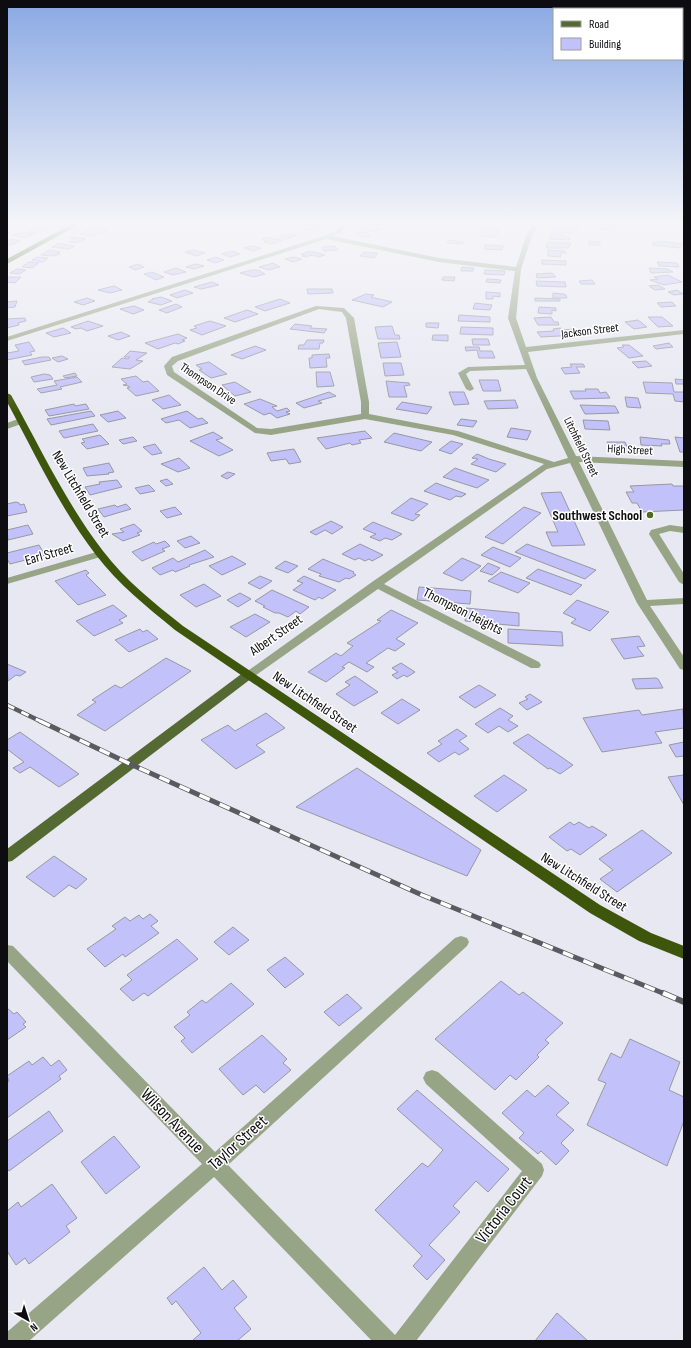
<svg xmlns="http://www.w3.org/2000/svg" width="691" height="1348" font-family="'Sofia Sans Condensed',sans-serif">
  <style>
    .building { fill: #c3c1fa; stroke: #9898a2 }
    .lines { fill: none; stroke-linecap: round; stroke-linejoin: round }
    .minor { fill: #97a486; fill-rule: evenodd }
    .major { fill: #556a32; fill-rule: evenodd }
    .highway { fill: #3e550c; fill-rule: evenodd }
    .rail-far2-casing { stroke: #5a5a60; stroke-width: 4.5 }
    .rail-far1-casing { stroke: #5a5a60; stroke-width: 5 }
    .rail-casing { stroke: #5a5a60; stroke-width: 6 }
    .rail-far2 { stroke: #fff; stroke-width: 3; stroke-dasharray: 8; stroke-linecap: butt }
    .rail-far1 { stroke: #fff; stroke-width: 3.5; stroke-dasharray: 11; stroke-linecap: butt }
    .rail { stroke: #fff; stroke-width: 4.5; stroke-dasharray: 14; stroke-linecap: butt }
    .poi-dot { fill: #506b1d; stroke: #fff; stroke-width: 1.5 }
    .labels { text-anchor: middle; dominant-baseline: central; stroke-width: 3; stroke-linejoin: round; paint-order: stroke }
    .far-street-label { font-size: 12px; fill: #0d0c10; stroke: #fff }
    .street-label { font-size: 14px; fill: #0d0c10; stroke: #fff }
    .poi-label { font-size: 14px; font-weight: bold; fill: #0d0c10; stroke: #fff; text-anchor: end }
    .near-street-label { font-size: 17px; fill: #0d0c10; stroke: #fff }
  </style>
  <rect width="100%" height="100%" fill="#e8e8f2"/>
  <path class="building" d="M304,225H318L322,226L312,230L300,227Z
    M364,225H380L377,228L381,229L375,231L358,230Z
    M553,225H577L578,229L572,228L573,233H555Z
    M39,226L48,228L36,233L27,232Z
    M597,227H613V230L597,229Z
    M486,228L500,229L495,237L481,236Z
    M90,229L101,230H108L92,236L80,234Z
    M365,232L370,236L361,237L356,233Z
    M25,233L33,234L25,238L12,235Z
    M289,234L297,235L287,239L279,237Z
    M550,234L563,235L564,237H569V240L550,239Z
    M74,237L86,239L77,243L69,242L75,239L70,238Z
    M267,237L274,239L283,240L272,244L264,242L268,241L262,239Z
    M11,239L20,241L11,245H7V241Z
    M449,240L464,242L462,244L447,243Z
    M589,241L600,242V245H589Z
    M661,241L682,244L680,248L652,245L654,242Z
    M548,242L569,243L571,244L568,248H546Z
    M59,243L63,244L75,246L69,249L52,247Z
    M485,245L503,246L502,250L484,249Z
    M252,246L261,248L253,251L244,248Z
    M335,246L338,250L324,251L322,247Z
    M49,250L60,252L57,254H60L52,256L41,255Z
    M194,250L205,253L196,256L185,252Z
    M548,250L565,251L566,253H560L561,257L548,256Z
    M232,251L240,254L230,257L222,254Z
    M310,251L318,253L325,255L318,257L312,255L306,257L302,256L305,255L301,254Z
    M364,252L378,253L374,258L360,256Z
    M37,257L48,258L43,262L32,260Z
    M216,257L224,260L215,263L207,260Z
    M294,257L302,259L293,262L285,259Z
    M542,260L566,261V265L542,264Z
    M29,262L39,263L32,268L22,267Z
    M657,262L677,263L679,267L659,266Z
    M273,263L280,267L269,270L259,267Z
    M138,264L144,267L135,270L129,267Z
    M196,264L204,266L194,269L186,267Z
    M462,267L474,268L473,271H461Z
    M176,268L186,272L173,275L164,272Z
    M649,268L667,269L673,272L651,273Z
    M17,269L26,270L19,274L10,273Z
    M252,270H258L265,274L254,277L240,273Z
    M485,270L505,271L504,275L484,274Z
    M152,272L164,277L156,280L144,274Z
    M552,273L556,277L537,278L536,274Z
    M668,275L682,282L664,285L650,280L658,279L654,277Z
    M8,277H21L15,283L7,282Z
    M443,277H455L454,281L442,280Z
    M487,279L501,280L500,283L486,282Z
    M592,280L595,284H581L579,281Z
    M536,281L565,282L566,287L537,286Z
    M212,282L219,285L201,289L194,287Z
    M658,285L665,289L655,290L649,286Z
    M114,286L122,290L110,293L98,290Z
    M307,289H332L333,293L308,294Z
    M185,290L193,293L177,298L170,295Z
    M677,290L683,294L674,295L668,292Z
    M486,292L500,293V297L493,296V299H486Z
    M553,293L563,294L566,295L567,298H553Z
    M366,294L374,295L371,297L392,302L383,307L352,300Z
    M161,297L172,301L161,305L148,302L153,299H152Z
    M87,298L95,301L83,305L74,302Z
    M535,298L560,299V301H535Z
    M280,299L290,303L265,311L255,307Z
    M17,301L15,307L7,308V302Z
    M672,302L676,306L661,307L657,303Z
    M475,303L492,305L490,310L473,309Z
    M176,304L182,307L167,313L159,310Z
    M134,306L144,310L133,314L120,309Z
    M539,307L556,308V311L552,310V314L538,313Z
    M247,310L258,314L235,322L224,318Z
    M459,315L490,317V322L458,321Z
    M551,317L554,322H558L559,325H538L534,318Z
    M648,317H662L673,326L658,327Z
    M25,318L26,321L18,323L19,325L7,328V319Z
    M638,320L647,327L634,329L625,322Z
    M88,321L103,326L87,331L81,328L76,329L71,327Z
    M210,321L226,326L202,335L190,330L197,328L194,326Z
    M426,323H439L438,328L426,327Z
    M295,324L312,326L310,328L327,329L324,333L290,329Z
    M392,326L395,335H399L400,339H378L375,327Z
    M461,327L493,328V335L460,334Z
    M63,328L71,333L54,337L46,333Z
    M561,328L562,330L574,329L578,335L541,337L537,332L554,331L553,329Z
    M121,332L130,336L118,340L108,336Z
    M178,334L187,338L182,340L185,341L178,344L175,343L158,349L145,343Z
    M433,335H448V341L432,340Z
    M472,339H488L490,345H473Z
    M307,340H324L323,343H320L319,349H298L299,345H304Z
    M29,342L35,351L30,352L32,355L7,360V353L19,351L15,345Z
    M397,342L401,357L381,358L378,343Z
    M669,343L673,347L656,349L653,346Z
    M622,345H629L643,356L629,358L617,348L624,347Z
    M255,346L266,350L242,359L231,355Z
    M465,347H479L480,351H492L495,358H479L477,350L466,351Z
    M130,351L147,353L136,360L143,361L130,369L112,367L122,358L128,359L130,357H124Z
    M329,354L330,358H326L327,367L310,368L309,358H312V355Z
    M62,356L68,359L58,362L52,358Z
    M42,357H49L51,360L25,365L22,361Z
    M646,361L652,366L638,368L632,362Z
    M209,362L227,374L211,378L199,370L202,369L196,365Z
    M383,363H401L404,375L385,376Z
    M570,364H583L585,367H576L580,373L565,374L561,368L572,367Z
    M316,372H330L334,386L317,387Z
    M75,373L77,376L65,378L63,376Z
    M44,374L50,375L53,379L34,382L31,377Z
    M136,376L143,382L148,381L159,391L136,396L127,388L130,387L128,386L123,385L127,384L121,379Z
    M77,377L82,382L60,387L62,389L41,393L37,389L57,385L54,381Z
    M675,379L684,380V384H676Z
    M479,380H498L501,391H483Z
    M386,381L409,383L410,385L404,386L407,397H389Z
    M235,382L251,392L235,396L222,385Z
    M643,382L672,383L674,392H684V402L675,401L673,394L646,393Z
    M585,389H598L600,393L606,392L610,398L574,399L570,391H586Z
    M329,392L336,396L318,401L322,403L304,408L296,403Z
    M449,392H464L469,404L454,405Z
    M169,395L181,405L163,409L152,400Z
    M625,397L638,398L641,408L627,407Z
    M260,399L277,406L272,407L277,411L287,408L290,411L286,412L290,414L277,418L270,413L264,415L244,404Z
    M515,400L518,408L488,409L484,401Z
    M402,402L432,407L427,414L396,409Z
    M74,404L75,406L86,404L89,409L49,416L45,410Z
    M580,405L615,406L619,413L585,414Z
    M91,411L95,416L51,425L47,419Z
    M118,411L126,418L108,422L100,415Z
    M187,411L198,419L202,418L208,423L190,428L179,420L166,423L161,419Z
    M461,419L477,421L473,427L457,425Z
    M583,420L608,421L610,430L585,429Z
    M93,424L98,431L64,438L59,431Z
    M511,428L531,431L527,440L507,437Z
    M365,431L372,438L359,440L361,443L352,445L350,443L326,449L317,438Z
    M213,432L223,438L216,440L233,450L219,456L190,441Z
    M394,433L432,442L421,451L384,442Z
    M100,435L109,444L87,449L81,443L85,442L82,439Z
    M133,437L137,441L123,444L119,440Z
    M640,437L669,440L670,444H661L662,446L641,445Z
    M675,437L684,438V452H680Z
    M451,441L463,444L451,454L439,450Z
    M607,442H625L629,451L610,452Z
    M155,444L162,453L152,455L143,447Z
    M294,449L301,462L289,464L286,459L271,461L267,453Z
    M477,454L489,459L506,464L496,472L471,464L478,459L472,458Z
    M179,458L190,468L178,472L161,464Z
    M109,463L114,472L108,473L109,474L87,476L83,468Z
    M455,468L489,480L477,488L443,477Z
    M228,472L235,474L227,479L221,476Z
    M167,479L173,484L166,486L160,481Z
    M117,480L122,487L90,495L85,487L100,484L99,482Z
    M436,483L466,494L461,497L456,496L450,500L424,491Z
    M672,484L673,486H684V510L642,512L637,503H632L626,492H634L630,486Z
    M149,485L155,491L140,494L135,488Z
    M561,492L585,545L552,546L546,532H558L541,493Z
    M411,498L428,504L415,514L420,515L413,521L391,513Z
    M16,502L19,503L20,505L24,504L27,512L7,516V504Z
    M126,504L131,509L104,517L98,509L115,505L117,507Z
    M175,507L182,514L167,518L160,511Z
    M524,507L541,513L503,544L485,537Z
    M331,521L343,527L332,534L325,530L316,535L310,532Z
    M373,522L402,534L392,540L385,538L380,541L370,537L376,534L363,529Z
    M134,524L142,531L137,533L140,535L123,541L112,534L124,532L120,529Z
    M28,525L33,534L8,540L7,530Z
    M191,536L200,543L185,548L177,541Z
    M165,541L170,546L162,549L165,551L142,561L132,552L154,542L156,544Z
    M360,544L383,555L372,561L369,559L365,561L359,558L355,560L342,554Z
    M527,544L596,570L585,579L515,552Z
    M39,545L45,555L10,564L7,559V553Z
    M493,547L521,558L510,567L481,555Z
    M205,550L214,557L189,565L190,566L175,572L173,570L160,575L152,568L173,558L178,562Z
    M232,556L246,564L222,575L209,566Z
    M462,558L481,566L462,581L443,573Z
    M323,559L354,572L353,573L356,575L349,579L346,578L339,582L319,576L321,574L308,569Z
    M285,561L298,566L288,573L275,568Z
    M488,563L500,568L492,575L480,571Z
    M538,569L582,585L571,595L526,578Z
    M86,570L89,573L86,575L106,595L78,605L55,581Z
    M501,572L530,583L518,593L488,581Z
    M260,576L272,581L260,589L248,583Z
    M304,576L336,590L322,599L319,597L315,600L293,590L303,583L297,581Z
    M204,584L221,596L196,607L180,595Z
    M419,587L471,591L470,604L417,600Z
    M272,590L309,607L300,614L296,611L288,617L279,613H275L263,607L265,606L255,601Z
    M240,593L251,599L238,607L227,600Z
    M577,600L609,612L590,631L571,623L576,619L563,613Z
    M113,605L127,616L119,620L123,623L94,636L76,621Z
    M466,608L519,613V626L465,621Z
    M391,610L418,623L396,639L405,644L395,651L388,648L366,663L374,667L367,672L349,662L342,667L345,668L326,682L308,672L336,653L341,656L353,646L347,643L381,621L377,620Z
    M255,614L270,622L246,637L230,627Z
    M140,629L143,632L147,630L158,639L129,652L115,640Z
    M508,629L562,632L563,646L508,643Z
    M639,636L645,646L637,647L644,656L624,659L611,639Z
    M166,658L191,671L105,731L77,715L96,702L92,700L115,685L121,688Z
    M401,663L415,672L407,677L404,675L397,679L392,675L398,672L392,668Z
    M7,664L26,672L20,676L16,675L8,681Z
    M355,676L378,692L354,706L336,694L350,685L345,682Z
    M656,678L658,679L663,688L636,689L632,679Z
    M479,685L496,695L475,708L459,697Z
    M530,694L542,702L527,710L519,703L528,699L525,697Z
    M402,699L420,710L398,724L381,713Z
    M500,708L513,716L508,720L518,726L508,732L499,726L488,733L475,724Z
    M683,709L684,728L655,732L662,743L602,752L583,718L639,710L642,715Z
    M266,713L285,728L256,745L265,752L236,769L201,740L228,725L235,731Z
    M457,729L467,736L459,741L469,749L459,755L455,752L439,762L427,753L442,744L438,741Z
    M20,732L79,774L59,787L30,767L20,773L13,768L24,762L7,749V740Z
    M528,734L573,765L560,774L550,768L548,769L513,743Z
    M684,742V756L676,757L669,745Z
    M357,768L481,850L467,876L296,807Z
    M504,775L527,790L497,812L474,796Z
    M684,775V805L668,777Z
    M570,822L574,825L579,822L589,828L592,826L607,835L580,855L571,849L567,851L549,837Z
    M642,830L672,853L617,892L600,879L613,870L599,859Z
    M54,856L87,879L76,889L69,885L54,897L26,877Z
    M150,914L158,921L151,926L159,933L125,957L123,954L105,967L87,949L116,929L112,926L125,917L130,921L139,915L143,919Z
    M233,927L249,940L229,955L214,942Z
    M177,939L198,959L148,996L144,993L133,1001L120,989L132,980L127,975Z
    M285,957L304,974L285,988L267,970Z
    M501,981L519,995L523,992L563,1023L545,1040L549,1043L537,1055L539,1057L516,1080L510,1075L495,1090L435,1039Z
    M231,983L254,1004L192,1053L181,1041L185,1038L174,1027L190,1015L187,1012L202,1000L206,1003Z
    M347,994L362,1008L339,1026L324,1012Z
    M7,1008L14,1014L17,1012L26,1022L23,1024L26,1027L7,1040Z
    M262,1035L287,1059L283,1063L291,1070L264,1093L256,1085L243,1095L219,1069Z
    M630,1039L680,1062L669,1090L684,1097V1121L667,1166L587,1125L606,1083L598,1080L611,1053L621,1058Z
    M43,1057L51,1066L59,1060L67,1070L59,1076L61,1079L7,1118V1083L9,1081L7,1076L29,1061L32,1065Z
    M548,1085L569,1103L556,1115L574,1130L561,1143L569,1151L556,1165L541,1151L538,1154L519,1138L524,1133L502,1113L527,1090L535,1097Z
    M417,1090L509,1169L488,1192L476,1181L453,1206L460,1212L429,1245L445,1260L427,1280L413,1266L422,1256L375,1210L422,1163L428,1167L443,1150L397,1109Z
    M49,1111L63,1131L9,1171L7,1168V1141Z
    M114,1136L140,1167L106,1194L81,1162Z
    M52,1184L77,1218L66,1226L70,1232L29,1264L25,1258L16,1265L7,1251V1211L18,1202L21,1207Z
    M204,1267L222,1290L233,1280L247,1297L234,1308L251,1329L237,1341H194L193,1340L201,1333L176,1301L172,1305L167,1298Z
    M557,1313L588,1341H535Z"/>
  <g class="lines">
    <path class="minor" d="M342,225H348L340,233L332,236L439,258L516,267L526,236L532,225H538L532,236L521,269L516,318L526,347L684,330V334L528,352L537,378L576,456L684,461V467L579,462L647,600L684,598V604L650,606L684,657V670L680,669L637,603L570,463L547,469L384,584L539,662L541,665L539,668H531L378,589L252,678L248,679L242,675L372,582L544,464L453,435L365,419L271,435L255,433L167,375L164,366L172,357L316,306L344,308L354,318L369,402V414L458,431L554,462L568,458L526,369L470,371L466,374L474,389L470,391L466,389L458,373L468,367L525,365L508,318L515,271L439,262L326,239L7,341V337L324,236L336,231ZM319,309L342,312L346,318L361,402V414L271,429L257,428L174,372L172,366L178,361Z
      M21,418L24,419V423L7,429V423Z
      M670,525L684,527V533L670,531L659,534L684,574V585L679,582L649,534L651,530Z
      M100,551L105,554L104,556L7,584V578Z
      M461,936L467,938L469,942L467,946L228,1165L395,1335L522,1171L426,1084L423,1078L426,1072L432,1070L438,1072L542,1164L544,1170L542,1176L416,1341H372L214,1177L29,1341H7V1332L202,1164L7,961V945L13,946L215,1152L455,938Z"/>
    <path class="major" d="M248,671L252,672L254,675L252,678L12,861L7,862V849L244,672Z"/>
    <path class="highway" d="M70,225H78L7,264V259Z
      M7,393L11,395C40,447 66,503 103,551C125,580 154,603 183,626L600,905L651,933L684,946V959L639,941L590,913L175,630C147,607 118,584 96,555C60,508 35,454 7,402Z"/>
    <g class="rail-far2-casing">
      <path id="rail-far2" d="M7,705L42,722"/>
    </g>
    <g class="rail-far1-casing">
      <path id="rail-far1" d="M40,721L130,764L422,895L665,994"/>
    </g>
    <g class="rail-casing">
      <path id="rail" d="M663,993L684,1002"/>
    </g>
    <use href="#rail-far2" class="rail-far2"/>
    <use href="#rail-far1" class="rail-far1"/>
    <use href="#rail" class="rail"/>
  </g>
  <linearGradient id="sky" x2="0" y2="1"><stop stop-color="#89a8e3"/><stop offset="0.54" stop-color="#f5f5f9"/><stop offset="1" stop-color="#f5f5f9" stop-opacity="0"/></linearGradient>
  <rect width="691" height="414" fill="url(#sky)"/>
  <circle class="poi-dot" cx="650" cy="515" r="4"/>
  <g class="labels">
    <g class="far-street-label">
      <text transform="translate(590 331) rotate(-7)">Jackson Street</text>
      <text transform="translate(208 384) rotate(34)">Thompson Drive</text>
      <text transform="translate(581 447) rotate(64)">Litchfield Street</text>
      <text transform="translate(630 450) rotate(3)">High Street</text>
    </g>
    <g class="street-label">
      <text transform="translate(81 494) rotate(59)">New Litchfield Street</text>
      <text transform="translate(49 554) rotate(-16)">Earl Street</text>
      <text transform="translate(463 611) rotate(27)">Thompson Heights</text>
      <text transform="translate(276 635) rotate(-35)">Albert Street</text>
      <text transform="translate(315 702) rotate(34)">New Litchfield Street</text>
      <text transform="translate(584 882) rotate(32)">New Litchfield Street</text>
    </g>
    <g class="poi-label">
      <text x="642" y="515">Southwest School</text>
    </g>
    <g class="near-street-label">
      <text transform="translate(172 1121) rotate(46)">Wilson Avenue</text>
      <text transform="translate(238 1143) rotate(-42)">Taylor Street</text>
      <text transform="translate(504 1210) rotate(-52)">Victoria Court</text>
    </g>
  </g>
  <rect width="691" height="1348" fill="none" stroke="#0d0c10" stroke-width="16"/>
  <rect x="553" y="8" width="130" height="52" fill="#ffffff" stroke="#9e9e9f"/>
  <rect x="561" y="21" width="20" height="6" fill="#556a32" stroke="#9e9e9f"/>
  <text x="589" y="28" font-size="12" fill="#0d0c10">Road</text>
  <rect x="561" y="38" width="20" height="12" fill="#c3c1fa" stroke="#9e9e9f"/>
  <text x="589" y="48" font-size="12" fill="#0d0c10">Building</text>
  <g transform="translate(28 1320) rotate(141)" stroke="#ffffff" stroke-width="3" paint-order="stroke">
  <path d="M0-3L7 15L0 10L-7 15Z" fill="#0d0c10"/>
  <text y="-6" font-size="11" font-weight="bold" text-anchor="middle" fill="#0d0c10">N</text>
  </g>
</svg>
